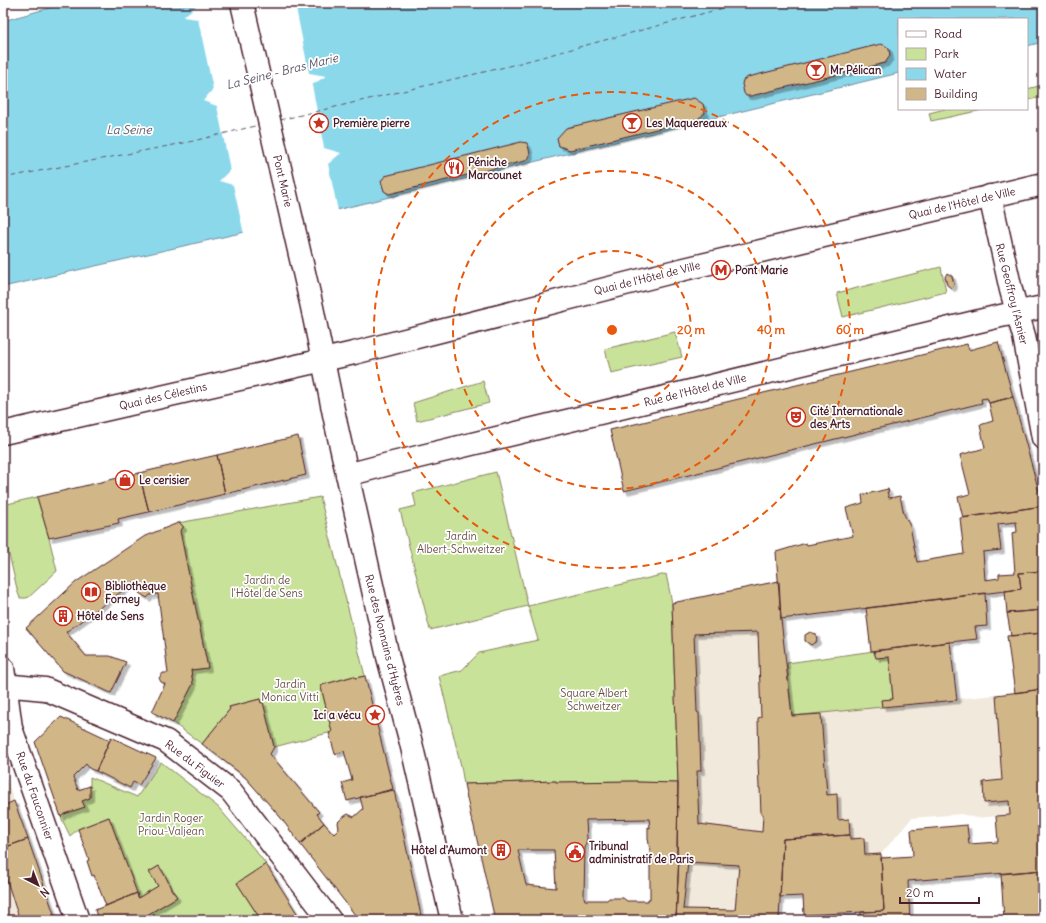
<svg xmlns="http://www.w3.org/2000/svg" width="1046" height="923" font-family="Delius,sans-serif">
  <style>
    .built { fill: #f1e9db }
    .green { fill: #c8e399; stroke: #898162 }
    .water { fill: #8cd8eb; stroke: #728e9e }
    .pier { fill: #fff }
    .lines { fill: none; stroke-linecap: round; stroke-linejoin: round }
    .ferry { stroke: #5e5665; stroke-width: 1; stroke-dasharray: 5 4; stroke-linecap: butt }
    .building { fill: #d1b787; stroke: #4a1f2b; fill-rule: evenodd; filter: url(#shadow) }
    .minor-casing { stroke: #4a1f2b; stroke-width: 25 }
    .major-casing { stroke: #4a1f2b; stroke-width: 25 }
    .minor { stroke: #fff; stroke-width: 22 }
    .major { stroke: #fff; stroke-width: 22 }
    .ring { fill: none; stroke: #e8590c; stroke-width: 2; stroke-dasharray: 7 5 }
    .labels { text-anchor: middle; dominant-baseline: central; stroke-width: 3.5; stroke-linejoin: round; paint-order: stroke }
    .poi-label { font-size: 11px; font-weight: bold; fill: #4a1f2b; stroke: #fff; text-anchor: start }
    .street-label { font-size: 11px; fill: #4a1f2b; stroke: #fff }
    .park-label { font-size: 11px; fill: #6a5046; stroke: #fff }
    .water-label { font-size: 12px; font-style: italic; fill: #5e5665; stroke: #fff }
    .centre { fill: #e8590c; stroke: #fff; stroke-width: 2 }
    .ring-label { font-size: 12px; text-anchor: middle; font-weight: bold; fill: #e8590c; stroke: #fff; stroke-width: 3.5; stroke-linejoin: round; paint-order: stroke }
  </style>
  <defs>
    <filter id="shadow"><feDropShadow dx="3.5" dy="3.5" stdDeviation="0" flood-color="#0004"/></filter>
  </defs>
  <rect width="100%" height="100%" fill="#fff"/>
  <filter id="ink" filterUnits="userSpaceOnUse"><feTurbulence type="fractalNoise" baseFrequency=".025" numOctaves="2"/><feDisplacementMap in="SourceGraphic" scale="8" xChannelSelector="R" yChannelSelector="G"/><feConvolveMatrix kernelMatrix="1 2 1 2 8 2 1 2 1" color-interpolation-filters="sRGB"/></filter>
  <g filter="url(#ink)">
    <path class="built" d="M779,581L781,619L792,716L996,695L1002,780L983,782L984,803L1009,801L1010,815L976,818L961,814L912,818L881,854L865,855L850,839V836L780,897L779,920H676L678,783L672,603Z
      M3,769L25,832L56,920H3Z"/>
    <path class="green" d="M1043,85V97L1027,100V89Z
      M945,109H987L931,121L929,113Z
      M941,267L946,292L843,317L837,293Z
      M675,332L682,357L611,373L605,349Z
      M483,381L489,403L417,421L413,403Z
      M496,472L528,606L666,574L672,603L678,783L637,782V781L556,782V781L464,784L461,766L439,676L462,670L479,653L538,640L528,606L430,630L400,510L416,506L413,493Z
      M37,497L49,538L57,571L29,597L26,598H20L18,593L3,529V505Z
      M320,497L365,676L355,678L353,676L322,685L321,687L332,732L274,747L263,703H261L260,699L229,707L230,709L202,744L173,723L193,684L191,670L208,668L180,531L183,528V526L181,524L178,523Z
      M874,651L876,658L889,657L893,699L882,700V707L792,716L787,663Z
      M161,762L218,807L255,850L266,864L237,883L261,920H144L142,918L177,897C170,887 166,876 159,866L149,872L158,886L138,898L109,817L78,829L70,836L61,817L64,814L85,807L82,801L90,798V777L137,797Z"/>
    <path class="water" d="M67,3H1043V42L1027,46V19H899V73L258,229L3,287V21Z"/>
    <path class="pier" d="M195,3H295L309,73L326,76L312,85L324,148L341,153L328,164L338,211L244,234L233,185L219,181L230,170L217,106L203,101L213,89L198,19L183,17L196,6Z"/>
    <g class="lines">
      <path class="ferry" d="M280,120L505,67L742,3
        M3,178L189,142L259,125"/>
    </g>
    <path class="building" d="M881,44L886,46L889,49L890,56L885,63L751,96H746L744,93L742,84L743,80L748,77Z
      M694,98L703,104L705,113L698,119L570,150L559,146L557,138L566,128Z
      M521,142L527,143L529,149L530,155L528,159L525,161L389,194L384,191L381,181L385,176Z
      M947,273L952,276L954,284L953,287L951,288L947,285L945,277Z
      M1043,331V356H1042L1037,334Z
      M998,342L1013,397L989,403L987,398L981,399L982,403L624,491L610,430L967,344L969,350Z
      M1013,397L1043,506L963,518L958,497L970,494L960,455L985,448L980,425L993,421L989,403Z
      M298,436L306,475L225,494L217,455Z
      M217,455L225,494L149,512L139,473Z
      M139,473L149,512L118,519L119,523L49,538L37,497Z
      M888,489L889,492H887L889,498L900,496L904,514L910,526L917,562L964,554L960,518L1043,506V571L1019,573L1021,589L781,619L776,552L806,543L807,545L853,536L846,508L863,503L862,495ZM1016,522L1017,532L1012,533L1015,573L999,574V578L985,580L983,552L1001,550L998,524Z
      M178,523L181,524L183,526V528L180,531L208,668L191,670L193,684L173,723L152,712L165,684L161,682L159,678L163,673H168L158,594L150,595L147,598L139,593L140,592L136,581L66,632L86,656H110L126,662L111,693L63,671L26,628L76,582L145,536Z
      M1043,571V610L1007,613L1005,591L1021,589L1019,573Z
      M779,581L781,619L792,716L821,714L827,795L837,794L838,820L849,819L850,835L783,839L779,920H676L679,856H677L678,783L672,603ZM758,632L761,717L758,718L759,759L758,760L759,788H760L761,814H763L762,832L699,824L697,771H701L699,713L697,712L694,634ZM688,862L739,865L735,910L683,909Z
      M985,593L987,626L975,627L977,639L871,651L866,608Z
      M1043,610V633L1011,636L1007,613Z
      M810,632L816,634L817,641L811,645L805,641V635Z
      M1043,633V689L1015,693L1007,636Z
      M950,642L957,700L882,707L881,700L893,699L889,657L876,658L874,651Z
      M354,676L355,678L365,676L393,789L347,801L342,783L352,780L344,751L335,754L329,733L332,732L321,687L322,686V685Z
      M1043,689V782H1041L1043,809V870L908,881L910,920H861V912L884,911L881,858L913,856L911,830L967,825L969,844L998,842L996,816L1010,815L1009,801L984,803L983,782L1002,780L996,695Z
      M260,699L261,703L263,702L274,747L270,754L319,812L317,814L324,823L300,844L281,818L245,777L202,744L230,709L229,707Z
      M61,717L110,740L96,771L90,769L86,764L73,777L78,790L90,786V798L82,801L85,807L64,814L61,817L35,742Z
      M111,737L156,758L139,785L133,782L130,788L96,771Z
      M556,781V782L637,781V782L678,783L677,856H679L676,920H495L473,822H472L464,784ZM649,819L650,828L648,827V838L650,851V899H648V901H627L623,898H609L607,900H585L584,897L585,849L587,838L586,820ZM518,850H554L556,888L526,885Z
      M394,790L422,920H359L300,844L324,823L334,834L339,829L338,822L342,818L348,814L354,817L363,809L360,797Z
      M14,801L28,839L3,848V806Z
      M109,817L137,893L106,906L94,875L92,876L87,861L89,860L78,829Z
      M850,835V839L864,838L865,855L881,854L884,911L804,915L803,896L780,897L783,839Z
      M28,839L53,911L56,920H20L15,906L3,868V848Z
      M266,864L300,918L296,920H261L237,883Z
      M159,866L167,879L171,889L177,897L142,918L144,920H98L95,910L137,893L138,898L158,886L149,872Z
      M1043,870V920H1004L1001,874Z"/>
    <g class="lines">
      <g class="minor-casing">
        <path id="minor" d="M242,3L312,307L336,424L388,657L411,743L452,920
          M990,196L1011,290L1024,336L1043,438
          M347,475L385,465L996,317L1043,307
          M3,668L11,728L78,920
          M3,685L45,689L166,741L231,791L330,920"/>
      </g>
      <g class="major-casing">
        <path id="major" d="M3,433L354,353L672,272L1043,184"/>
      </g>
      <use href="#minor" class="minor"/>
      <use href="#major" class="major"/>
    </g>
  </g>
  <g class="ring">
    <circle cx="612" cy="330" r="79"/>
    <circle cx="612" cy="330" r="159"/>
    <circle cx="612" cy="330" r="238"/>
  </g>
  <defs>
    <g id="bar-ring" transform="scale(1)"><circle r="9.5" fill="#fff" stroke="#c8321e" stroke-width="1.5"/><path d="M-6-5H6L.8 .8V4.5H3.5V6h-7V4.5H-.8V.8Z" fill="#c8321e"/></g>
    <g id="sight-ring" transform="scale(1)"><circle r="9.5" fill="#fff" stroke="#c8321e" stroke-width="1.5"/><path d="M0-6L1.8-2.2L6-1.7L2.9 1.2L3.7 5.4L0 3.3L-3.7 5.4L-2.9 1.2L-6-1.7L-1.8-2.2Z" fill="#c8321e"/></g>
    <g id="restaurant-ring" transform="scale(1)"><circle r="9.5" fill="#fff" stroke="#c8321e" stroke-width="1.5"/><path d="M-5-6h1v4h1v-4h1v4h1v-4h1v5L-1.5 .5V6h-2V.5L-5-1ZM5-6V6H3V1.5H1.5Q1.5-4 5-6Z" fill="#c8321e"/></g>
    <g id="metro-ring" transform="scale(1)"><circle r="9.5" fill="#fff" stroke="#c8321e" stroke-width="1.5"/><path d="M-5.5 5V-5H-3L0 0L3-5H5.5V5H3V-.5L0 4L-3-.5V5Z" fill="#c8321e"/></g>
    <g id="theatre-ring" transform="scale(1)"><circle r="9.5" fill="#fff" stroke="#c8321e" stroke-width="1.5"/><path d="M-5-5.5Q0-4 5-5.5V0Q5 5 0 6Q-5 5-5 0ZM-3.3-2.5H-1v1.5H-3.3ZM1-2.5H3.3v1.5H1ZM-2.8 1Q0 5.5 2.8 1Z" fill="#c8321e"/></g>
    <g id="shop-ring" transform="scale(1)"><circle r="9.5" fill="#fff" stroke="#c8321e" stroke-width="1.5"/><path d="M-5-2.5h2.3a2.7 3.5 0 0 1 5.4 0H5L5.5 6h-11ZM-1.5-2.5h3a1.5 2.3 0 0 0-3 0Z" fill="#c8321e"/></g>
    <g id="library-ring" transform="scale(1)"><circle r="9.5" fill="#fff" stroke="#c8321e" stroke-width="1.5"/><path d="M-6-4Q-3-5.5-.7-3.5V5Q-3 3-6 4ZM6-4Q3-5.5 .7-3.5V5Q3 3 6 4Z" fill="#c8321e"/></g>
    <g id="building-ring" transform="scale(1)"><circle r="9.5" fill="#fff" stroke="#c8321e" stroke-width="1.5"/><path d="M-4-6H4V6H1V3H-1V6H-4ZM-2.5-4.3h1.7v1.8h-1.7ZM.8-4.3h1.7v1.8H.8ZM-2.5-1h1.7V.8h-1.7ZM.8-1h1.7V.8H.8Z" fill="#c8321e"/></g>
    <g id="civic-ring" transform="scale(1)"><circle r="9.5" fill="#fff" stroke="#c8321e" stroke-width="1.5"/><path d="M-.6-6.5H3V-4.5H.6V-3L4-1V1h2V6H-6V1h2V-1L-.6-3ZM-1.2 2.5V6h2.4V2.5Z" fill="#c8321e"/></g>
  </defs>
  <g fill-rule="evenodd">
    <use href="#bar-ring" x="816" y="70"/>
    <use href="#sight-ring" x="319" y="123"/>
    <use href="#bar-ring" x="632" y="123"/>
    <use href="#restaurant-ring" x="454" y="168"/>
    <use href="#metro-ring" x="721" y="270"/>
    <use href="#theatre-ring" x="796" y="417"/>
    <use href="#shop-ring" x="125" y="480"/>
    <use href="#library-ring" x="91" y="592"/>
    <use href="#building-ring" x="63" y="616"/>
    <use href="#sight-ring" x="375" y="715"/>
    <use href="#building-ring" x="501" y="850"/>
    <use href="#civic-ring" x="575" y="852"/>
  </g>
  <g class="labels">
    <g class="poi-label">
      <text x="830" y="70">Mr Pélican</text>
      <text x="333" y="123">Première pierre</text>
      <text x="646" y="123">Les Maquereaux</text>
      <text x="468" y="162">Péniche<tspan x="468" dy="13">Marcounet</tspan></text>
      <text x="735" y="270">Pont Marie</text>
      <text x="810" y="411">Cité Internationale<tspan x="810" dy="13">des Arts</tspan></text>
      <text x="139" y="480">Le cerisier</text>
      <text x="105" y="586">Bibliothèque<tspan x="105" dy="13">Forney</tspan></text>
      <text x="77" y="616">Hôtel de Sens</text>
      <text x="361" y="715" text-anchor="end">Ici a vécu</text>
      <text x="589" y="846">Tribunal<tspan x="589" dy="13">administratif de Paris</tspan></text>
      <text x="487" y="850" text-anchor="end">Hôtel d'Aumont</text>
    </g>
    <g class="street-label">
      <text transform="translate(283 181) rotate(77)">Pont Marie</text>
      <text transform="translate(962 203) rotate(-13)">Quai de l'Hôtel de Ville</text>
      <text transform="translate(647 278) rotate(-14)">Quai de l'Hôtel de Ville</text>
      <text transform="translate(1012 294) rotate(76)">Rue Geoffroy l'Asnier</text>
      <text transform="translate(695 390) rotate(-14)">Rue de l'Hôtel de Ville</text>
      <text transform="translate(163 396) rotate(-13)">Quai des Célestins</text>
      <text transform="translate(385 640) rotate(76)">Rue des Nonnains d'Hyères</text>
      <text transform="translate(195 764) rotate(37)">Rue du Figuier</text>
      <text transform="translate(35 796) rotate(71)">Rue du Fauconnier</text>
    </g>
    <g class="park-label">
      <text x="461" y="536">Jardin<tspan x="461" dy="13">Albert-Schweitzer</tspan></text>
      <text x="267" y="580">Jardin de<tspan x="267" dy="13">l'Hôtel de Sens</tspan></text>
      <text x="290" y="684">Jardin<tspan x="290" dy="13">Monica Vitti</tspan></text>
      <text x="594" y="693">Square Albert<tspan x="594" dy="13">Schweitzer</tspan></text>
      <text x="171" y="818">Jardin Roger<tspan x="171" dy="13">Priou-Valjean</tspan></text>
    </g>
    <g class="water-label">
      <text transform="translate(282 71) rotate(-14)">La Seine - Bras Marie</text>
      <text x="129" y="129">La Seine</text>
    </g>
  </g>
  <circle cx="612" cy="330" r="6" class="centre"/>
  <g class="ring-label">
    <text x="691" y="334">20 m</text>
    <text x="771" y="334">40 m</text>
    <text x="850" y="334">60 m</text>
  </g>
  <rect width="1046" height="923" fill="none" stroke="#fff" stroke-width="16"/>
  <rect x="8" y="8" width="1030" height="907" fill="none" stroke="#4a1f2b" stroke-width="1.5" filter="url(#ink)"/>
  <rect x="898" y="18" width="130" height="92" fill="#ffffff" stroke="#b7a5aa"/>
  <rect x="906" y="31" width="20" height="6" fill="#ffffff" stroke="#b7a5aa"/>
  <text x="934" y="38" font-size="12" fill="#4a1f2b">Road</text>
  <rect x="906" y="48" width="20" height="12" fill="#c8e399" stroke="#b7a5aa"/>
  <text x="934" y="58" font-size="12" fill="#4a1f2b">Park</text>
  <rect x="906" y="68" width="20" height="12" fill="#8cd8eb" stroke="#b7a5aa"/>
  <text x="934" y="78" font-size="12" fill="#4a1f2b">Water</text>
  <rect x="906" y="88" width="20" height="12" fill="#d1b787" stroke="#b7a5aa"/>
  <text x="934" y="98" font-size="12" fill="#4a1f2b">Building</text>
  <g transform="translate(38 885) rotate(138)" stroke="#ffffff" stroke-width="3" paint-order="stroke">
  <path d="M0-3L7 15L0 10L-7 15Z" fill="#4a1f2b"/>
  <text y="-6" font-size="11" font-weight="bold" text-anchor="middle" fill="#4a1f2b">N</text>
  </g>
  <path d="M900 897v6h79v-6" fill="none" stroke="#4a1f2b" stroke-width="2"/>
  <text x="906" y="897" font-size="12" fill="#4a1f2b" stroke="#ffffff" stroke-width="3" paint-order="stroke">20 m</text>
</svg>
